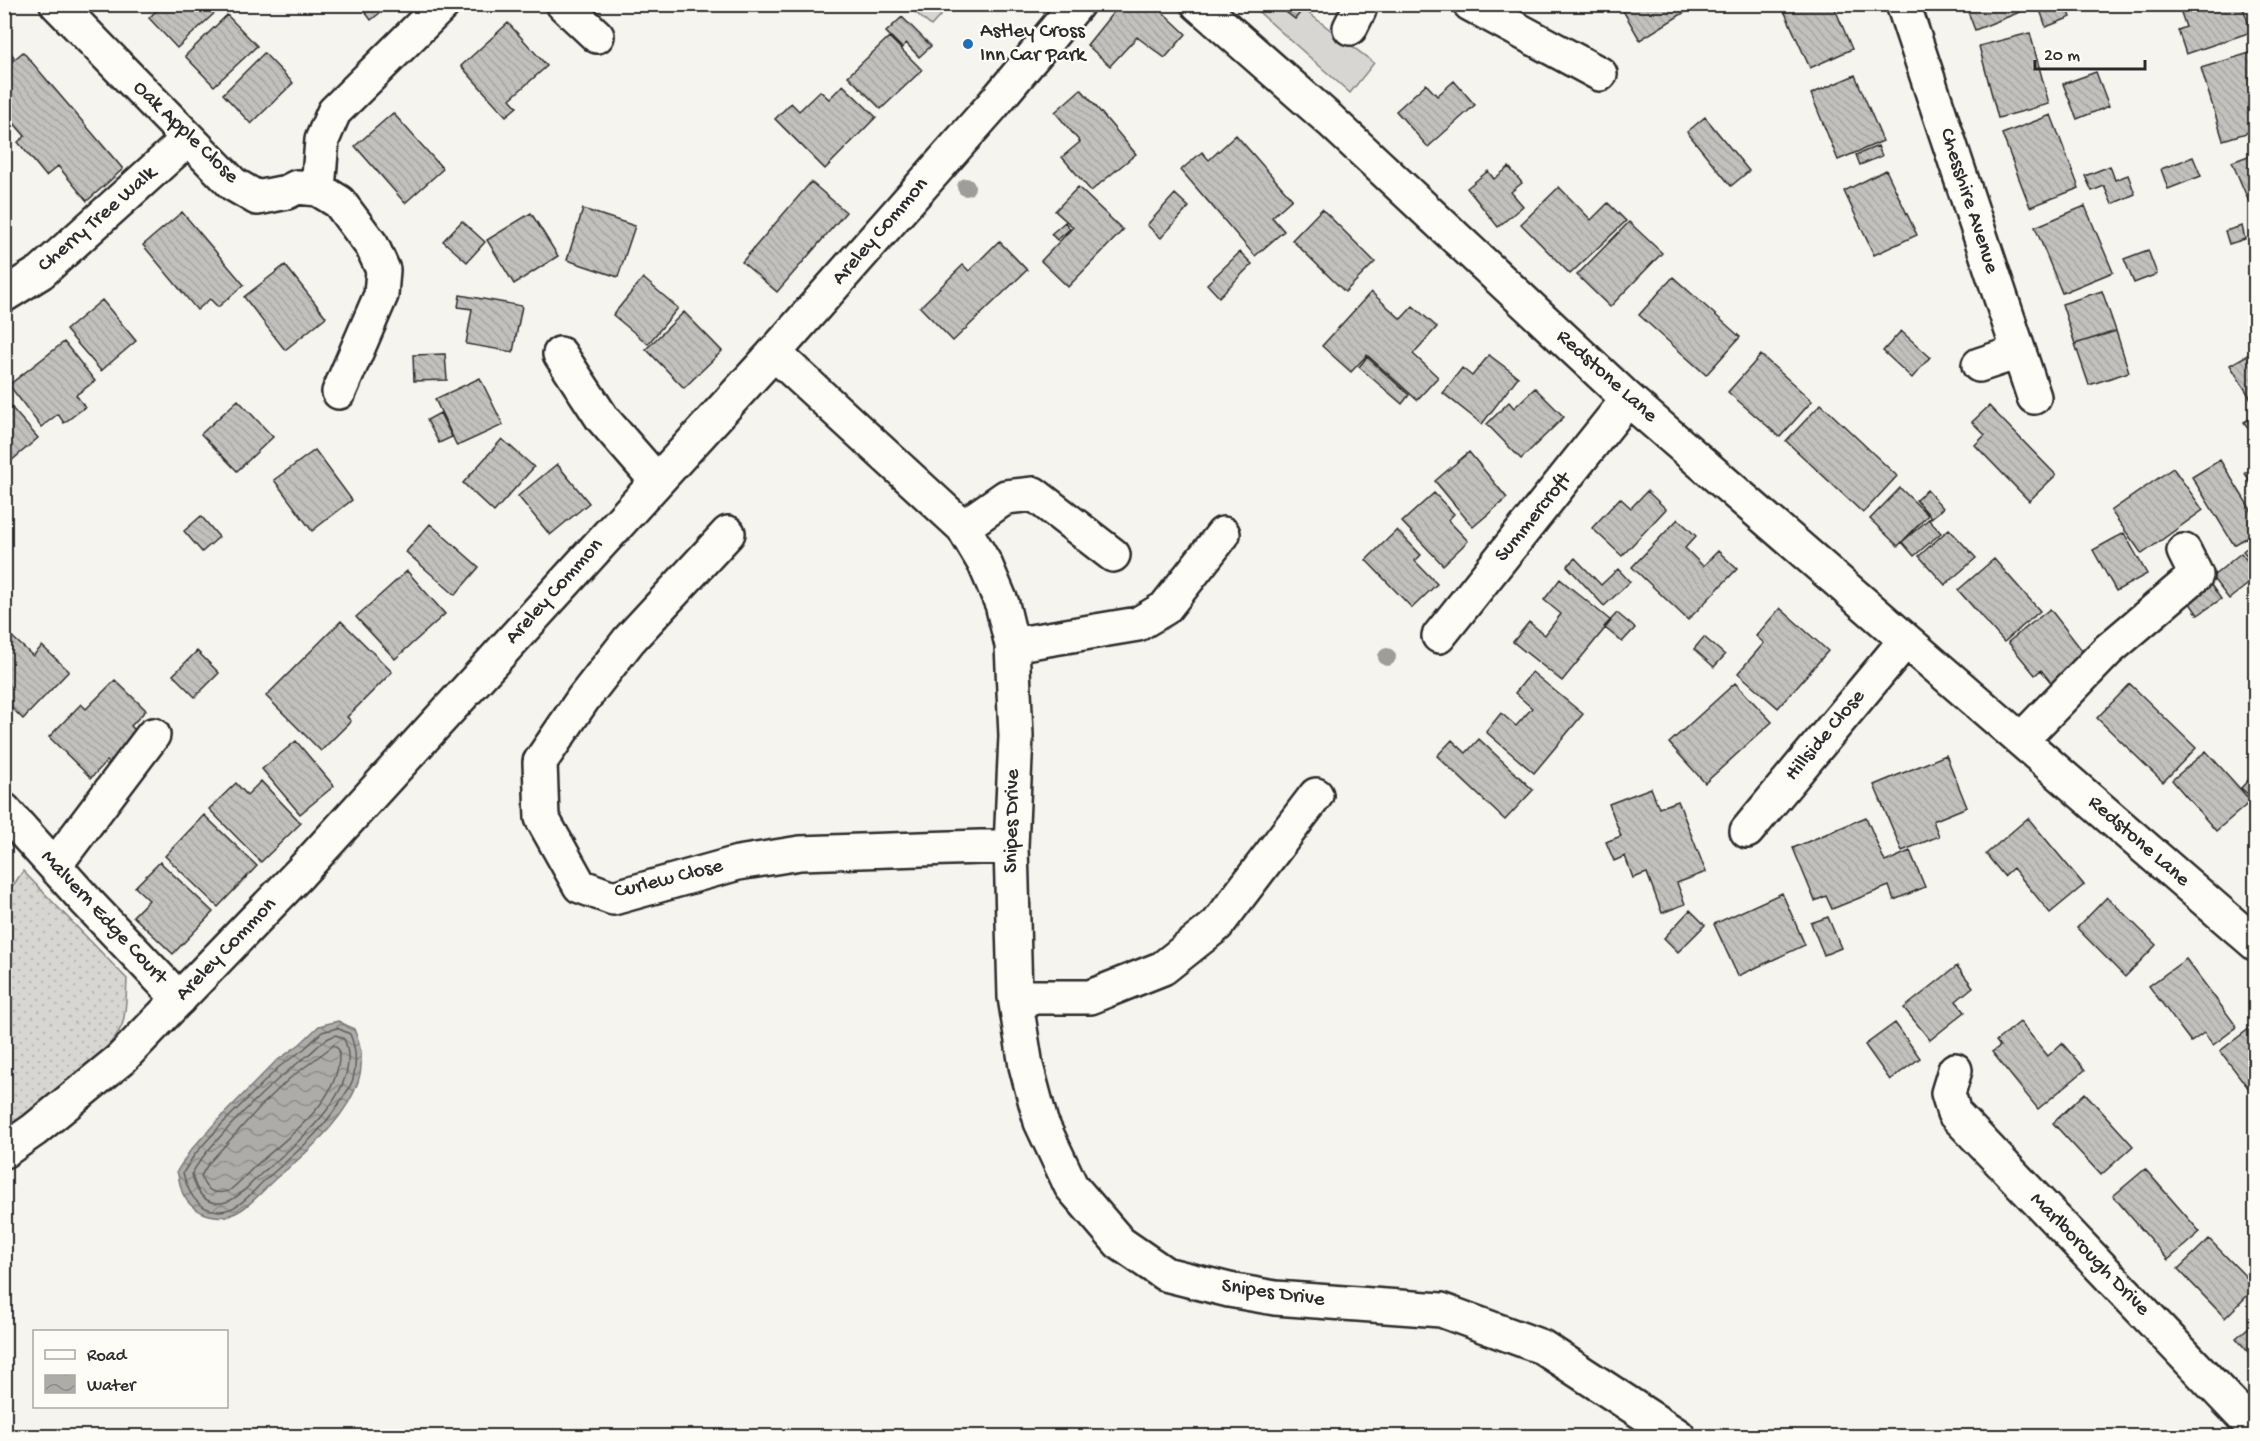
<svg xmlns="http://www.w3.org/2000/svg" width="2260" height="1441" font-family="'Gochi Hand',sans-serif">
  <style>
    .grass { fill: url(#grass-dots); stroke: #81807e; stroke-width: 1.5 }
    .garden { fill: #d7d6d2; stroke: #81807e; stroke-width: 1.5 }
    .water { fill: url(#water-waves); stroke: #797877; stroke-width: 1.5 }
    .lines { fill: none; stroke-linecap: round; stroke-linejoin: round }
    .shore { stroke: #5f5f5d; stroke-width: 1.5 }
    .building { fill: url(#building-back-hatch); stroke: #2b2b2b; stroke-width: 1.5 }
    .minor-casing { stroke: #2b2b2b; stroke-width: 38 }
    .major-casing { stroke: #2b2b2b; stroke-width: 38 }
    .minor { stroke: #fdfcf7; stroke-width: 33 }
    .major { stroke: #fdfcf7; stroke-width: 33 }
    .tree { fill: #9e9d9a }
    .poi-dot { fill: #1f6fb2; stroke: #fdfcf7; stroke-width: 2 }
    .labels { text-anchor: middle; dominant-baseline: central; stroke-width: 5; stroke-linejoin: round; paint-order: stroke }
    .poi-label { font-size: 21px; fill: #2b2b2b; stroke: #fdfcf7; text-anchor: start }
    .street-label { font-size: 21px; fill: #2b2b2b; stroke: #fdfcf7 }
  </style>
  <defs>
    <pattern id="grass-dots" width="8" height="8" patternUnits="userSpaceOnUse" patternTransform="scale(1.5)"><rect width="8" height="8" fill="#d7d6d2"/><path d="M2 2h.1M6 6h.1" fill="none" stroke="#b9b8b4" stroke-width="1.8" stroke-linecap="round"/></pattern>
    <pattern id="water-waves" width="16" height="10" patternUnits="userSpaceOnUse" patternTransform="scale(1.5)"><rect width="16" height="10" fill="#adaca9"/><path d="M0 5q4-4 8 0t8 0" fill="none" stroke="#8d8c8a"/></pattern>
    <pattern id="building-back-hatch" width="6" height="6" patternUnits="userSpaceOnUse" patternTransform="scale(1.5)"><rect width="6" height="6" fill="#c2c1be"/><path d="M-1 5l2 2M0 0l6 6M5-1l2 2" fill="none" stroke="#a7a6a3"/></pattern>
  </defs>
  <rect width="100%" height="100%" fill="#f5f4ef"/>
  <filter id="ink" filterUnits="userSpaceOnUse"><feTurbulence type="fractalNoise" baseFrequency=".0167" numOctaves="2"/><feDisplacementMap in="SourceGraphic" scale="12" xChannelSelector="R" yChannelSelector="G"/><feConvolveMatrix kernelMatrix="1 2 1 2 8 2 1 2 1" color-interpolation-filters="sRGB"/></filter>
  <g filter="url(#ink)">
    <path class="grass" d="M23,871L127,979C126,994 127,1011 122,1025C109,1057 34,1108 5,1130V897Z"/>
    <path class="garden" d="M907,5H950L931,26Z
      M1251,5H1276L1295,19L1303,9L1374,63L1350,93Z"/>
    <path class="water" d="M338,1021L354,1029C361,1045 364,1064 358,1082C346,1118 304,1156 275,1179C264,1189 254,1202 241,1210C221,1223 193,1215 183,1194C180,1187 179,1178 177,1171L190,1151L217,1121L275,1062L300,1044L319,1026Z"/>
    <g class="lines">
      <path class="shore" d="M337,1028L350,1034C356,1048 357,1063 353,1079C351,1086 346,1093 342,1099C322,1132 295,1154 266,1179C252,1191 239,1212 218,1211C196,1209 188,1192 183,1173L195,1154L221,1125L279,1067L304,1049L322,1032Z
        M336,1035L344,1039C366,1089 295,1145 262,1173C249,1184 236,1204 217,1203C201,1202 195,1188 192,1174C198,1161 209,1149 219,1138C246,1108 274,1080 307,1056C317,1048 323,1039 336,1035Z
        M334,1045L339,1050C342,1102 287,1137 253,1168C245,1176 238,1184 229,1191C214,1195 205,1191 201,1176L208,1164L260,1107L289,1079Z"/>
    </g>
    <path class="building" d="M163,4H217L220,8L177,48L149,18Z
      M359,4H391L371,20Z
      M1120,4H1154L1186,34L1165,58L1137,37L1110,66L1087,45Z
      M1276,4H1307L1295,19Z
      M1314,4H1327L1322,11Z
      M1629,4H1698L1640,40L1622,9Z
      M1781,4H1833L1852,49L1810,68Z
      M1965,4H2023L2025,10L1975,30Z
      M2038,4H2066L2071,17L2046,27Z
      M2178,4H2242L2251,32L2186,54L2178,30L2186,27Z
      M227,15L257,46L214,86L185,56Z
      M902,17L931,46L919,57L906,43L902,48L886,32Z
      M508,23L547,66L510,99L517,107L506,116L461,66Z
      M2030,33L2049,104L1998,118L1979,46Z
      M889,37L922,70L881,109L848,76Z
      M4,44L14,57L4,64Z
      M2256,51V130L2223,140L2201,68Z
      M23,52L123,169L87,201L58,166L46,176L18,142L25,136L4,112V68Z
      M264,53L293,83L251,124L223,94Z
      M2096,72L2109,106L2077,119L2063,84Z
      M1855,75L1883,141L1838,160L1811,94Z
      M1454,81L1475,105L1428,147L1396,111L1426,84L1437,96Z
      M843,85L876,117L825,169L775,119L791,103L799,111L820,91L829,99Z
      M1081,89L1136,154L1091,191L1062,157L1080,142L1055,112Z
      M393,113L443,169L405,203L355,146Z
      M2051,115L2079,188L2030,207L2002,134Z
      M1705,117L1749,171L1731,186L1687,132Z
      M1236,135L1292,199L1272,217L1284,231L1255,256L1181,170L1202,152L1209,160Z
      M1878,146L1882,156L1860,165L1856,155Z
      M2256,153V218L2232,162Z
      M2193,157L2201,176L2168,189L2161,169Z
      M2110,166L2115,180L2128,175L2135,194L2112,204L2104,186L2092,191L2085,176Z
      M1509,167L1522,183L1511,192L1523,206L1498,227L1467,188L1488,171L1494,179Z
      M1886,170L1917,235L1874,255L1844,191Z
      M811,182L846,212L777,292L742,262Z
      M1078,187L1123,230L1068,287L1041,261L1073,227L1055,211Z
      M1559,187L1591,220L1608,203L1626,221L1570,274L1521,224Z
      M1175,194L1189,207L1161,238L1147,225Z
      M2085,206L2113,272L2062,293L2035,227Z
      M583,209L635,226L618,277L567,260Z
      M1322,209L1375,262L1345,292L1292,240Z
      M182,212L244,285L218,307L210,299L197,310L143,245Z
      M531,213L558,256L514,284L487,240Z
      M462,221L485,242L467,262L443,241Z
      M1065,222L1070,229L1057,240L1051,234Z
      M1629,222L1662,253L1610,307L1577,275Z
      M2242,226L2245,239L2229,244L2225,231Z
      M999,241L1027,270L953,341L920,307L963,265L969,271Z
      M2148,250L2157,274L2134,283L2124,259Z
      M1240,252L1252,264L1219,297L1207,284Z
      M285,265L326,317L285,350L244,297Z
      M1673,277L1740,337L1706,375L1639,315Z
      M643,278L678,308L648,344L613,315Z
      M2102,291L2116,331L2075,344L2062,304Z
      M1371,292L1401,319L1413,306L1437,327L1413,354L1438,377L1417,400L1367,355L1351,372L1322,346Z
      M460,295L522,306L513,352L466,344L472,309L458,307Z
      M102,300L136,341L101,371L66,330Z
      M684,312L722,351L684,388L646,349Z
      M1901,331L1930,357L1912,378L1883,351Z
      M2116,331L2129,372L2089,385L2075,344Z
      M64,342L95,381L76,395L85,407L64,423L58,414L41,427L9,385Z
      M2256,350V407L2230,365Z
      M445,354L447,380L414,381L413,355Z
      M1489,355L1518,377L1482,424L1443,393L1462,368L1472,376Z
      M1761,355L1812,401L1780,437L1728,392Z
      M1367,357L1409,395L1402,404L1359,367Z
      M480,378L503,425L457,446L435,399Z
      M1535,388L1564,417L1521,459L1487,424L1509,402L1514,408Z
      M4,399L38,438L4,467Z
      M238,400L273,437L237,471L201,434Z
      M1821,404L1897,476L1863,513L1786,441Z
      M1989,406L2056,475L2029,501L1975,445L1985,435L1972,422Z
      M440,413L452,437L439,443L427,420Z
      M2256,415V432L2252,434L2244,422Z
      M502,439L534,467L494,512L463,483Z
      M315,450L352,500L312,531L274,480Z
      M1469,452L1507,498L1473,527L1435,481Z
      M2220,460L2256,518V532L2234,545L2192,477Z
      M557,464L589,503L550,535L518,496Z
      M2173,468L2203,510L2142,554L2111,511Z
      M2256,468V494L2245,473Z
      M1900,488L1928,515L1898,546L1870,519Z
      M1927,490L1943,508L1929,520L1941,533L1914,556L1902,542L1931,517L1916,500Z
      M1647,491L1666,509L1622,556L1592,528L1620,498L1631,508Z
      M1434,493L1454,514L1448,520L1468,541L1443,565L1402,522Z
      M201,516L219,537L202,552L184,531Z
      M1678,519L1696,536L1685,548L1703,566L1718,551L1737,569L1688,620L1632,567Z
      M430,524L479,567L455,595L406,552Z
      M1949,529L1976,558L1945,585L1919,556Z
      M1397,530L1421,555L1415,561L1437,584L1412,608L1366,560Z
      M2124,533L2147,574L2116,591L2093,550Z
      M2256,540V566L2243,551Z
      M2241,553L2256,572V578L2229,599L2212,577Z
      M1575,558L1601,585L1618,569L1630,582L1604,606L1567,566Z
      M1994,559L2040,611L2004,642L1958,590Z
      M407,571L445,614L395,659L356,617Z
      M2206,578L2221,599L2198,615L2183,593Z
      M1560,579L1611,621L1562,681L1513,642L1529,622L1545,635L1561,614L1544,600Z
      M1780,608L1828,651L1778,708L1738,673L1764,643L1756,636Z
      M2050,609L2092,663L2057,690L2041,670L2035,675L2008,642Z
      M1617,613L1635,628L1622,642L1604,627Z
      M341,621L392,672L347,717L351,721L321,751L266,696Z
      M9,634L33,656L42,646L69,671L23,719L6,702L4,704V638Z
      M1704,637L1725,655L1714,667L1694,649Z
      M197,651L219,673L195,697L173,675Z
      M1532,672L1583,714L1534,773L1486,732L1501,713L1516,726L1532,708L1515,693Z
      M115,680L146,710L131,726L141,736L112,765L107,761L91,778L49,737L81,704L86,709Z
      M1735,683L1772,722L1705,783L1669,743Z
      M2130,684L2196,748L2163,782L2097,718Z
      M1479,739L1533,790L1505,820L1437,756L1452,740L1466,753Z
      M296,741L334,786L300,814L262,769Z
      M2206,751L2251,801L2216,831L2172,780Z
      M1946,755L1967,807L1933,821L1939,836L1902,851L1874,785Z
      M2256,772V801L2241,788Z
      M261,781L301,823L261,862L209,809L236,783L247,795Z
      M1651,788L1659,808L1678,801L1706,872L1677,883L1685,904L1662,913L1647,873L1633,878L1625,856L1614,861L1606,842L1621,836L1609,804Z
      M204,815L257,866L218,907L165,856Z
      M1866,817L1885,862L1910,851L1925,887L1894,900L1889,886L1832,909L1826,896L1815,901L1793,848Z
      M2028,818L2084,885L2050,913L2013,868L2004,876L1986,854Z
      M160,862L213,912L173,954L133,916L149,900L135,887Z
      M1782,893L1805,945L1738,976L1714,924Z
      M2107,897L2156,945L2125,977L2077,928Z
      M1690,910L1705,925L1678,952L1664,938Z
      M1828,917L1841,948L1824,955L1811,923Z
      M2186,959L2237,1027L2213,1045L2204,1033L2191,1042L2149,986Z
      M1957,966L1973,987L1956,1001L1965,1012L1930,1040L1904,1008Z
      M2020,1022L2048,1056L2062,1043L2085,1070L2038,1109L1992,1052L2000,1046L1996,1041Z
      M1895,1023L1920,1058L1890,1080L1865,1045Z
      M2254,1025L2256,1028V1098L2220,1051Z
      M2085,1093L2133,1146L2101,1175L2053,1123Z
      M2145,1169L2200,1232L2168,1260L2113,1196Z
      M2209,1239L2256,1287L2225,1318L2178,1269Z
      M2256,1321V1361L2236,1338Z"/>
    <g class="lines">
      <g class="minor-casing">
        <path id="minor" d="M57,4L233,184L257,198L287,192L297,187L318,189L339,202L372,246L383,270L381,295L339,392
          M563,4L597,36
          M1198,4L1331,121L1628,399L2256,944
          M1470,4L1600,74
          M1903,4L2034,397
          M1350,28L1359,10V4
          M318,189L322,140L334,112L443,4
          M4,295L41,272L188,139
          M774,353L963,527L985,564L1002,604L1012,645L1016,736L1011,846L1015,997L1026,1066L1041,1122L1071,1186L1120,1243L1165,1274L1229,1290L1275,1298L1441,1310L1542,1347L1678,1436
          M560,354L602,418L656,480
          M1979,365L2018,352
          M963,527L1006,497L1034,494L1113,555
          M728,533L629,640L583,699L540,762L542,818L580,886L613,898L738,863L800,853L1011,846
          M1439,636L1628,399
          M1012,645L1138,624L1165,608L1223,534
          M2021,740L2108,650L2196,575L2184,551
          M4,810L87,902L179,999
          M1747,831L1905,641
          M55,865L153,735
          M1015,997H1090L1163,968L1217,925L1316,795
          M1955,1070L1948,1093L1954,1113L2256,1430"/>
      </g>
      <g class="major-casing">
        <path id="major" d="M4,1151L34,1130L121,1059L300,873L774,353L992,106L1077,4"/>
      </g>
      <use href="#minor" class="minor"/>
      <use href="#major" class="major"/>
    </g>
    <g class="tree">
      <circle cx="966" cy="187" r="9"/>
      <circle cx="1387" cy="657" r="9"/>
    </g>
  </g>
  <circle class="poi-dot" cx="968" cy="44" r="6"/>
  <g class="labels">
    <g class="poi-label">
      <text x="980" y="32">Astley Cross<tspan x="980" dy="24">Inn Car Park</tspan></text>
    </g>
    <g class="street-label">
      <text transform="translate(185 133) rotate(44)">Oak Apple Close</text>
      <text transform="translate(1968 201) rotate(72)">Chesshire Avenue</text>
      <text transform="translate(98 220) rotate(-41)">Cherry Tree Walk</text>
      <text transform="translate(881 232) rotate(-49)">Areley Common</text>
      <text transform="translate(1606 377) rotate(42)">Redstone Lane</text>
      <text transform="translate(1534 518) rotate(-51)">Summercroft</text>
      <text transform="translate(555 592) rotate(-48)">Areley Common</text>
      <text transform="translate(1826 736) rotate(-50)">Hillside Close</text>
      <text transform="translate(1013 821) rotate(-89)">Snipes Drive</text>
      <text transform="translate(2138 842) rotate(41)">Redstone Lane</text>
      <text transform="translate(669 880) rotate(-14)">Curlew Close</text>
      <text transform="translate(103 918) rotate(47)">Malvern Edge Court</text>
      <text transform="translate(227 950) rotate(-46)">Areley Common</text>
      <text transform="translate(2089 1255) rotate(46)">Marlborough Drive</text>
      <text transform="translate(1273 1294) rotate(8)">Snipes Drive</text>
    </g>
  </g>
  <rect width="2260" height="1441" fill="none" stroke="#fdfcf7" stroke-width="24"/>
  <rect x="12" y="12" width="2236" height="1417" fill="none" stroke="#2b2b2b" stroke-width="2" filter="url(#ink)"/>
  <rect x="33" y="1330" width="195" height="78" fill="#fdfcf7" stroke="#a9a8a5" stroke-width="1.5"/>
  <rect x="45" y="1350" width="30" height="9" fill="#fdfcf7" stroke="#a9a8a5" stroke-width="1.5"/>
  <text x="87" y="1360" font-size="18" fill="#2b2b2b">Road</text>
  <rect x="45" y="1375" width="30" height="18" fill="url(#water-waves)" stroke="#a9a8a5" stroke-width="1.5"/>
  <text x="87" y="1390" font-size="18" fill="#2b2b2b">Water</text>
  <path d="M2035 60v9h110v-9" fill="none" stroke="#2b2b2b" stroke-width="3"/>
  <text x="2044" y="60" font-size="18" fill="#2b2b2b" stroke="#fdfcf7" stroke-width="4.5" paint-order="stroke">20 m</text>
</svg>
